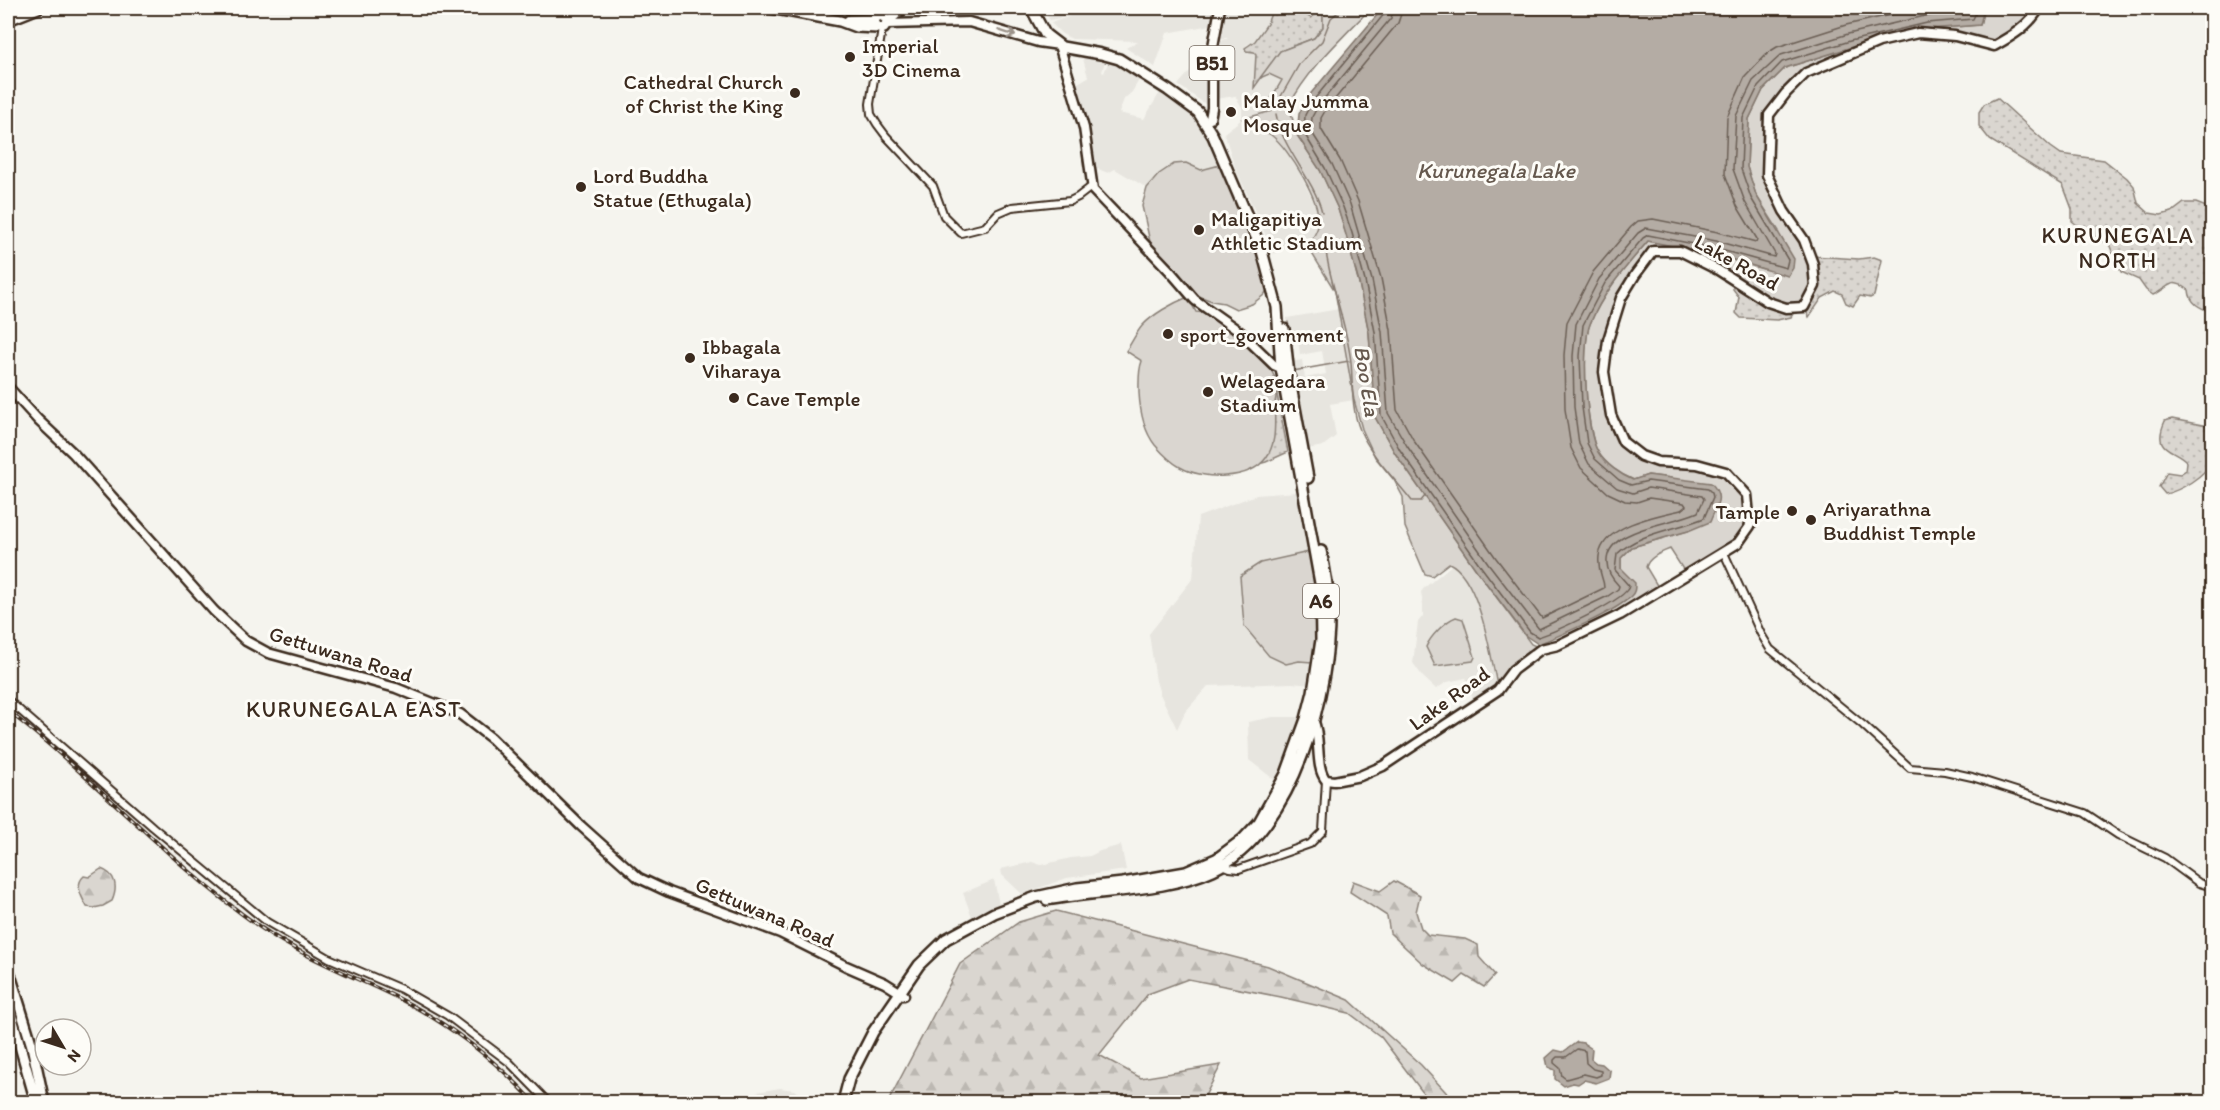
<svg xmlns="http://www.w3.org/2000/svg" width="2220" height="1110" font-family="Itim,sans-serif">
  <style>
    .built { fill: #e7e5df }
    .grass { fill: url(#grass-dots); stroke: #8a8077; stroke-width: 1.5 }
    .forest { fill: url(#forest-firs); stroke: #8a8077; stroke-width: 1.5 }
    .park { fill: #dad6d0; stroke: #8a8077; stroke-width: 1.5 }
    .water { fill: #b4aca4; stroke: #84786e; stroke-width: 1.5 }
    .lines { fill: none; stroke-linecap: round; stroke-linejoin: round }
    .shore { stroke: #6b5e54; stroke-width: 1.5 }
    .stream { stroke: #84786e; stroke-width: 1.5 }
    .minor-casing { stroke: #3b2a1e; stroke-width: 10 }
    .major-casing { stroke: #3b2a1e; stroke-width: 13 }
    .highway-casing { stroke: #3b2a1e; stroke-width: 14 }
    .minor { stroke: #fdfcf7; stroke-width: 6 }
    .major { stroke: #fdfcf7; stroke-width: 8 }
    .highway { stroke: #fdfcf7; stroke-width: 9 }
    .rail-casing { stroke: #3b2a1e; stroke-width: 4 }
    .rail { stroke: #fdfcf7; stroke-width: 1.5; stroke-dasharray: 4.5; stroke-linecap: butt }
    .oneway { stroke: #9c938a }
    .poi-dot { fill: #3b2a1e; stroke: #fdfcf7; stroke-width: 2 }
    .labels { text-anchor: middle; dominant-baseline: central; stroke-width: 6; stroke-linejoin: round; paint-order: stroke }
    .shield { fill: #fdfcf7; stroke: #75695f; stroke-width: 1.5 }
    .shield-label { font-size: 20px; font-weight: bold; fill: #3b2a1e }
    .poi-label { font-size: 21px; fill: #3b2a1e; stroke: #fdfcf7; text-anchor: start }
    .street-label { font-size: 21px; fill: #3b2a1e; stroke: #fdfcf7 }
    .water-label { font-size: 22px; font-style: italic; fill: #65584d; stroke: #fdfcf7 }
    .neighbourhood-label { font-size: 22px; letter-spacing: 1.5px; fill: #3b2a1e; stroke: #fdfcf7 }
  </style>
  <defs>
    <pattern id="grass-dots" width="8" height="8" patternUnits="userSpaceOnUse" patternTransform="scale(1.5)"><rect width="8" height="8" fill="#dad6d0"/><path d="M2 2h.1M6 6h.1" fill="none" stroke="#bcb8b2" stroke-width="1.8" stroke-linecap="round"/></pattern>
    <pattern id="forest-firs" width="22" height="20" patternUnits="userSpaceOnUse" patternTransform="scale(1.5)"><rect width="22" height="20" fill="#dad6d0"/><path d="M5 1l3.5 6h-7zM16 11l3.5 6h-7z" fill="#bcb8b2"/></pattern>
  </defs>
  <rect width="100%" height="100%" fill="#f5f4ee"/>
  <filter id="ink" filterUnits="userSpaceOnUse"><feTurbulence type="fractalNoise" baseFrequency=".0167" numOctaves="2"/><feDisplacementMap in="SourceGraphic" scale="12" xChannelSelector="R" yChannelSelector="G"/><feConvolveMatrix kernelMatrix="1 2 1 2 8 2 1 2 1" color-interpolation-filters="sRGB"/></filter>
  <g filter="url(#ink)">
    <path class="built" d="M1042,8H1210L1214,9L1213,14L1211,25L1167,33L1155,67L1126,48L1138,41L1072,39L1062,34L1051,23L1070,16L1050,20Z
      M1239,8H1273L1270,19L1255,41L1246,45L1256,54L1255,87L1260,78L1268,74L1282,80L1275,92L1272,111L1243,119L1272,136L1286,151L1298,169L1319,213L1318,229L1308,247L1284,249L1274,254L1235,167L1224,133L1242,119V107L1235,96L1216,99L1218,42L1231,37L1218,39L1223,9L1234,10Z
      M1082,55L1106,57L1102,72L1104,73L1110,58L1142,75L1132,92L1124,99L1119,113L1144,119L1162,89L1195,112L1224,164L1201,170L1186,163L1159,174L1147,188L1115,169L1108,173L1091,166L1073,86L1088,77Z
      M1202,57H1204L1208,88V106L1178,85Z
      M1339,309L1354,400L1330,404L1336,436L1323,446L1308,449L1291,362L1302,360L1305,378L1326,374L1322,351L1300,355L1298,340L1287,342L1286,326L1287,318Z
      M1297,492L1314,577L1315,640L1311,685L1292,683L1208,686L1185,712L1177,729L1160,694L1156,681L1149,634L1193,578L1198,517L1256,495Z
      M1453,564L1463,574L1478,604L1498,690L1475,706L1466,678L1447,682L1436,689L1423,677L1413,663L1418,622L1423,616V605L1421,592L1424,588Z
      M1273,717H1299L1286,760L1276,781L1249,760L1248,722Z
      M1121,845L1126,870L1067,878L1022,894L1002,875L1001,869L1032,862L1041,865L1071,858L1090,856L1100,851Z
      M994,880L999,904L972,917L963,893Z
      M780,1088L794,1090L808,1102H760L757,1092Z"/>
    <path class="grass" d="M1273,8H1300L1303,13L1311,18L1323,8V27L1314,38L1280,51L1254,88L1256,54L1254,52L1246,51L1245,48L1255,41L1267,24Z
      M1997,98L2051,147L2061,154L2104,160L2127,178L2134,186L2138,203L2149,213L2161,215L2172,212L2184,203H2196L2209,208L2212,213V312C2200,308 2190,304 2189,290C2170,276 2170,288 2153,295L2146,290L2139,280L2121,272L2109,244L2087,233L2072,221V209L2063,185L1990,140L1979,126V112L1984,104Z
      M1812,256L1859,259L1874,257L1882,260L1874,296L1870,298L1860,296L1853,306L1846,303L1842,294L1835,291L1822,298L1809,317L1804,307L1796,309L1791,317L1777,320L1741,318L1736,313L1739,297L1733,289L1732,278Z
      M1274,379L1288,452L1266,462L1244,468L1273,397Z
      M2172,419L2212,427C2213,437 2215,452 2212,461C2205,476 2180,491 2165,494L2159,487L2167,472L2180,474L2186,470L2187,462C2175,448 2151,452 2165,421Z"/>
    <path class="forest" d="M101,869C116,874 118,887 112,901L103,906L94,908L87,907C82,898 74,885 84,876L89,877Z
      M1353,881L1380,891L1394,881L1420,895L1416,912L1421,928L1428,935L1465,939L1478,945L1479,957L1495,975L1484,987L1464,975L1455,983L1423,964L1390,933L1387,916L1350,892Z
      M1056,911L1268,966L1349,1000L1421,1065L1455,1102H1430L1381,1037L1349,1013L1281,997L1188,979L1148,994L1099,1055L1141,1078L1221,1065L1205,1096V1102H888L960,964L1019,922Z"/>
    <path class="park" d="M1323,8H1371C1343,37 1307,70 1289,106L1297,135L1320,170L1338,209L1346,234L1359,283L1369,333L1375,417L1395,453L1477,571L1531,644L1540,648L1538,644L1615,608L1630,598L1621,568V558L1632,547L1688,531L1670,478L1648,475L1634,480C1621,475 1605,464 1598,452C1586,432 1581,346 1590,324C1603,292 1626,267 1648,241L1713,254L1763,269L1779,231L1756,195L1747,167L1749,119L1763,90L1785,68L1852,47L1928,29L1980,25L1984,8H2039L2034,16L1994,46L1918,33L1879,42L1806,73L1769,115L1767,175L1804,240L1815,286L1804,307L1786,308L1680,251L1653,252L1621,298L1604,372L1611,415L1623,442L1641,456L1726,472L1747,495L1750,526L1738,543L1686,574L1670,549C1660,553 1649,557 1646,567L1661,592L1541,649L1498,690C1491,658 1480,577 1449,563L1432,576L1425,574L1405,527L1403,497L1394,480L1375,457L1362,429L1354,400L1335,291L1308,247C1311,240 1317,232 1318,226C1323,204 1289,148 1271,135C1262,129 1251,125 1242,119L1272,111L1270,101L1282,80L1269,74L1260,78L1280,51L1314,38L1323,27Z
      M1186,163L1201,170L1224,164L1247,221L1268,289L1264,295L1252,304L1236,309L1224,303L1212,301L1199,296L1171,268L1150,242L1142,206L1147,188L1159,174L1174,164Z
      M1188,297L1196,312L1208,313L1228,326L1269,365L1279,387C1269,408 1282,436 1266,458C1249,481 1202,480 1180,467C1171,462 1162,453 1155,445C1144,431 1140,411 1139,393C1139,383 1138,371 1142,361L1126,351C1131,344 1136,333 1142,326C1153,314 1173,303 1188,297Z
      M1309,552L1314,577L1315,640L1312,662L1299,661L1286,664L1269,656L1244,626L1240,576L1260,563Z
      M1456,617L1463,619L1475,657L1473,661L1435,666L1426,647C1430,637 1445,621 1456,617Z"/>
    <path class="water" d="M1383,8H1984L1980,25L1928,29L1852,47L1785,68L1763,90L1749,119L1747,167L1756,195L1794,259L1793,268L1788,276L1713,254L1648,241C1626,267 1603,292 1590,324C1581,346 1586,432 1598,452C1605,464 1621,475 1633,480L1648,475L1711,483C1725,497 1716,506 1710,522L1688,531L1632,547L1621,558V569L1635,583C1635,589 1635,592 1631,596C1617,611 1559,636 1538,644L1526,636L1477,571L1395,453L1375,417L1369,333L1359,283L1346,235L1338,209L1320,170L1297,135L1299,114L1307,98Z
      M1577,1042L1583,1043L1592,1049L1591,1059L1596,1063L1602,1064L1610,1071L1609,1078L1596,1083L1584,1080L1578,1084L1573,1083L1564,1086L1555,1079V1070L1548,1067L1546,1058L1555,1050L1563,1052Z"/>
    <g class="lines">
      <path class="shore" d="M1387,8L1385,13L1312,102L1305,115L1304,133L1325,168L1343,207L1352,233L1365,281L1375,332L1381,415L1400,450L1482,568L1530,632L1538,637C1554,632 1627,600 1629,586L1615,570L1617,554C1640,532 1676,530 1704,518L1713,497L1712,493L1708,489L1648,481L1631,485L1619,480L1595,459L1587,443L1582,407L1580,356L1583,325L1605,283L1643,238L1648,235L1714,248L1786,268L1788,260L1751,198L1741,169L1743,118L1758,87L1782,62L1850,41L1927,23L1973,19L1978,8
        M1394,8L1391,18L1318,106L1312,117L1311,131L1332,164L1350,204L1372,280L1382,332L1388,413L1407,446L1488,563L1539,629L1608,596L1618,589L1619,586C1601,568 1603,548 1626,536C1648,524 1675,522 1698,512L1704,499L1702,496L1648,488L1633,493L1617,488L1589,464L1579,444L1574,407L1573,356L1576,324L1599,279L1638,233L1646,228L1716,241L1774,257L1775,254L1745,202L1733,169L1736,116L1753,81L1781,55L1848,34L1925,16L1967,12L1970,8
        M1403,8L1398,23L1325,111L1321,118V129L1340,160L1358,201L1381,278L1391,330L1397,410L1414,441L1496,558L1542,618L1604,588C1604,577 1597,573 1599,556C1603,525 1656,516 1681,510L1686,506L1684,503L1649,498L1637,502L1625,501L1608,493L1581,468L1571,448L1565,409L1564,355L1567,322L1593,272L1631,227L1638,221L1653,219L1718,232L1756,242L1757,239L1737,206L1725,174L1727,117L1745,77L1769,52L1777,47L1846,25L1921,8
        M1577,1049L1585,1051L1586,1063L1593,1069L1601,1071V1075L1596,1077L1584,1074L1566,1079L1562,1076L1560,1068L1554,1063V1060L1557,1057H1566Z"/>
      <path class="stream" d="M1276,105L1300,63L1322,41L1331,18L1343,8
        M1276,114C1282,149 1313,177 1322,212
        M1324,235C1327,278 1346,319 1351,362C1353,385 1351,408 1360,430C1371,456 1395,479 1412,501H1421L1425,496
        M1288,322L1292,360
        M1293,371L1349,361"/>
      <g class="minor-casing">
        <path id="minor" d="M882,29L870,104L871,114L877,124L886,136L933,186L944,216L961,233L985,227L998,213L1012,207L1070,201L1078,197L1091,187
          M1724,553L1761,634L1770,649L1863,725L1910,768L1945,771L1972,777L2085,813L2118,835L2165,858L2199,883L2212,887
          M8,700L153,827L267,922L329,958L401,989L448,1016L509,1062L548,1102
          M1220,864L1230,868L1239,869L1310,844L1323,831L1326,780"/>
      </g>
      <g class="major-casing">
        <path id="major" d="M887,24L969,22L1038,42L1059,45L1084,128L1093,190L1169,270L1195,300L1240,332L1274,365L1281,368L1287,367
          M1210,119L1212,108V52L1220,8
          M8,387L38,420L73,453L214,611L246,641L268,653L396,688L460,714L491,738L581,826L639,878L669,892L780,933L846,966L885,983L904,995
          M1309,720L1314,722C1321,739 1315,768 1326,780L1334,781L1360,776L1383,766L1498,690L1513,670L1541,649L1558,645L1620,615L1738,543L1750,526L1747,495L1726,472L1697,464L1658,462L1641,456L1623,442L1611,415L1604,372L1608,340L1621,298L1635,275L1653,251H1680L1718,270L1768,302L1786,308L1804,307L1815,286L1813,264L1804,240L1784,211L1767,175L1769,115L1786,93L1806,73L1879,42L1918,33L1955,36L1994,46C2012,36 2029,26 2039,8"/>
      </g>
      <g class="highway-casing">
        <path id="highway" d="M771,8L840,21L856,27L878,28
          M8,20L38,8
          M849,20L875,19
          M888,21L882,15L876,17L874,22L878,28H884L888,21L903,8
          M1284,329L1289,375L1308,478
          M1047,900C1099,890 1166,892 1213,870C1295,831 1332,688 1329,605C1328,587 1325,569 1321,551
          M8,968L32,1046L44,1102
          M8,1004L36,1102
          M843,1102L849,1079L873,1032L919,965L946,939L994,913L1036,897L1077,888L1123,883L1186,872L1216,859L1243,839L1259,822L1286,774L1306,719L1313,692L1321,640L1320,583L1281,368L1277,307L1262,251L1213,136L1198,112L1168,90L1119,59L1101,54L1062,47L1045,34L1031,8"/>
      </g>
      <use href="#minor" class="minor"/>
      <use href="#major" class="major"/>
      <use href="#highway" class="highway"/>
      <g class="rail-casing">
        <path id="rail" d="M8,711C95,778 169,863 260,927C303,957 351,975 398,998C448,1023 497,1061 534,1102"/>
      </g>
      <use href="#rail" class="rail"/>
    </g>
    <defs><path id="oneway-shaft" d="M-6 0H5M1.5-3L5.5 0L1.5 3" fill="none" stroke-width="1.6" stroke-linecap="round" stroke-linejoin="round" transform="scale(1.5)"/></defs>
    <use class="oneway" href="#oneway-shaft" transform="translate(1007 33) rotate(18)"/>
  </g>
  <g class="poi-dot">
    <circle cx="850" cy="57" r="6"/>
    <circle cx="795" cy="93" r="6"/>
    <circle cx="1231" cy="112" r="6"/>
    <circle cx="581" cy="187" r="6"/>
    <circle cx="1199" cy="230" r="6"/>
    <circle cx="1168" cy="334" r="6"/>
    <circle cx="690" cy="358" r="6"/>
    <circle cx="1208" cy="392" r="6"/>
    <circle cx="734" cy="398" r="6"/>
    <circle cx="1792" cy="511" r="6"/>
    <circle cx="1811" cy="520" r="6"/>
  </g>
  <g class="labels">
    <g class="shield">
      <rect x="1189.5" y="46" width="45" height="34" rx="4.5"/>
      <rect x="1303" y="584" width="36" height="34" rx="4.5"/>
    </g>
    <g class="shield-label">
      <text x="1212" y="63">B51</text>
      <text x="1321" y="601">A6</text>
    </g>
    <g class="poi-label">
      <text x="862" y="45">Imperial<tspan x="862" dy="24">3D Cinema</tspan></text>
      <text x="783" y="81" text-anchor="end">Cathedral Church<tspan x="783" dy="24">of Christ the King</tspan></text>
      <text x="1243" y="100">Malay Jumma<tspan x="1243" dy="24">Mosque</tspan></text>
      <text x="593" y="175">Lord Buddha<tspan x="593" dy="24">Statue (Ethugala)</tspan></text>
      <text x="1211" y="218">Maligapitiya<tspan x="1211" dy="24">Athletic Stadium</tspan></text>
      <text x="1180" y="334">sport_government</text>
      <text x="702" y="346">Ibbagala<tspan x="702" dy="24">Viharaya</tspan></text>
      <text x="1220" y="380">Welagedara<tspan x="1220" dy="24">Stadium</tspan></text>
      <text x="746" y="398">Cave Temple</text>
      <text x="1823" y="508">Ariyarathna<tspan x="1823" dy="24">Buddhist Temple</tspan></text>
      <text x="1780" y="511" text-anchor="end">Tample</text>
    </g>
    <g class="street-label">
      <text transform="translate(1737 262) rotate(29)">Lake Road</text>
      <text transform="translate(341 654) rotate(17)">Gettuwana Road</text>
      <text transform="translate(1449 698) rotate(-36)">Lake Road</text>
      <text transform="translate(765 912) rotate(23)">Gettuwana Road</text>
    </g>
    <g class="water-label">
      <text x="1496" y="170">Kurunegala Lake</text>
      <text transform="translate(1367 381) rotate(81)">Boo Ela</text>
    </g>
    <g class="neighbourhood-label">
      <text x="2118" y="235">KURUNEGALA<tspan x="2118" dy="25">NORTH</tspan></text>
      <text x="354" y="709">KURUNEGALA EAST</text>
    </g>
  </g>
  <rect width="2220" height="1110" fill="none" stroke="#fdfcf7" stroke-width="30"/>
  <rect x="15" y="15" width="2190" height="1080" fill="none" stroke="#3b2a1e" stroke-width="2" filter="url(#ink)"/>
  <g transform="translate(63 1047) rotate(129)"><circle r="28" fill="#fdfcf7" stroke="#afa8a0" stroke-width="1.5"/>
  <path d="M0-4.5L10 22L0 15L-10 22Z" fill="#3b2a1e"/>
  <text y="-9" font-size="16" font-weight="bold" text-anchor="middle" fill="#3b2a1e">N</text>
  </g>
</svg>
